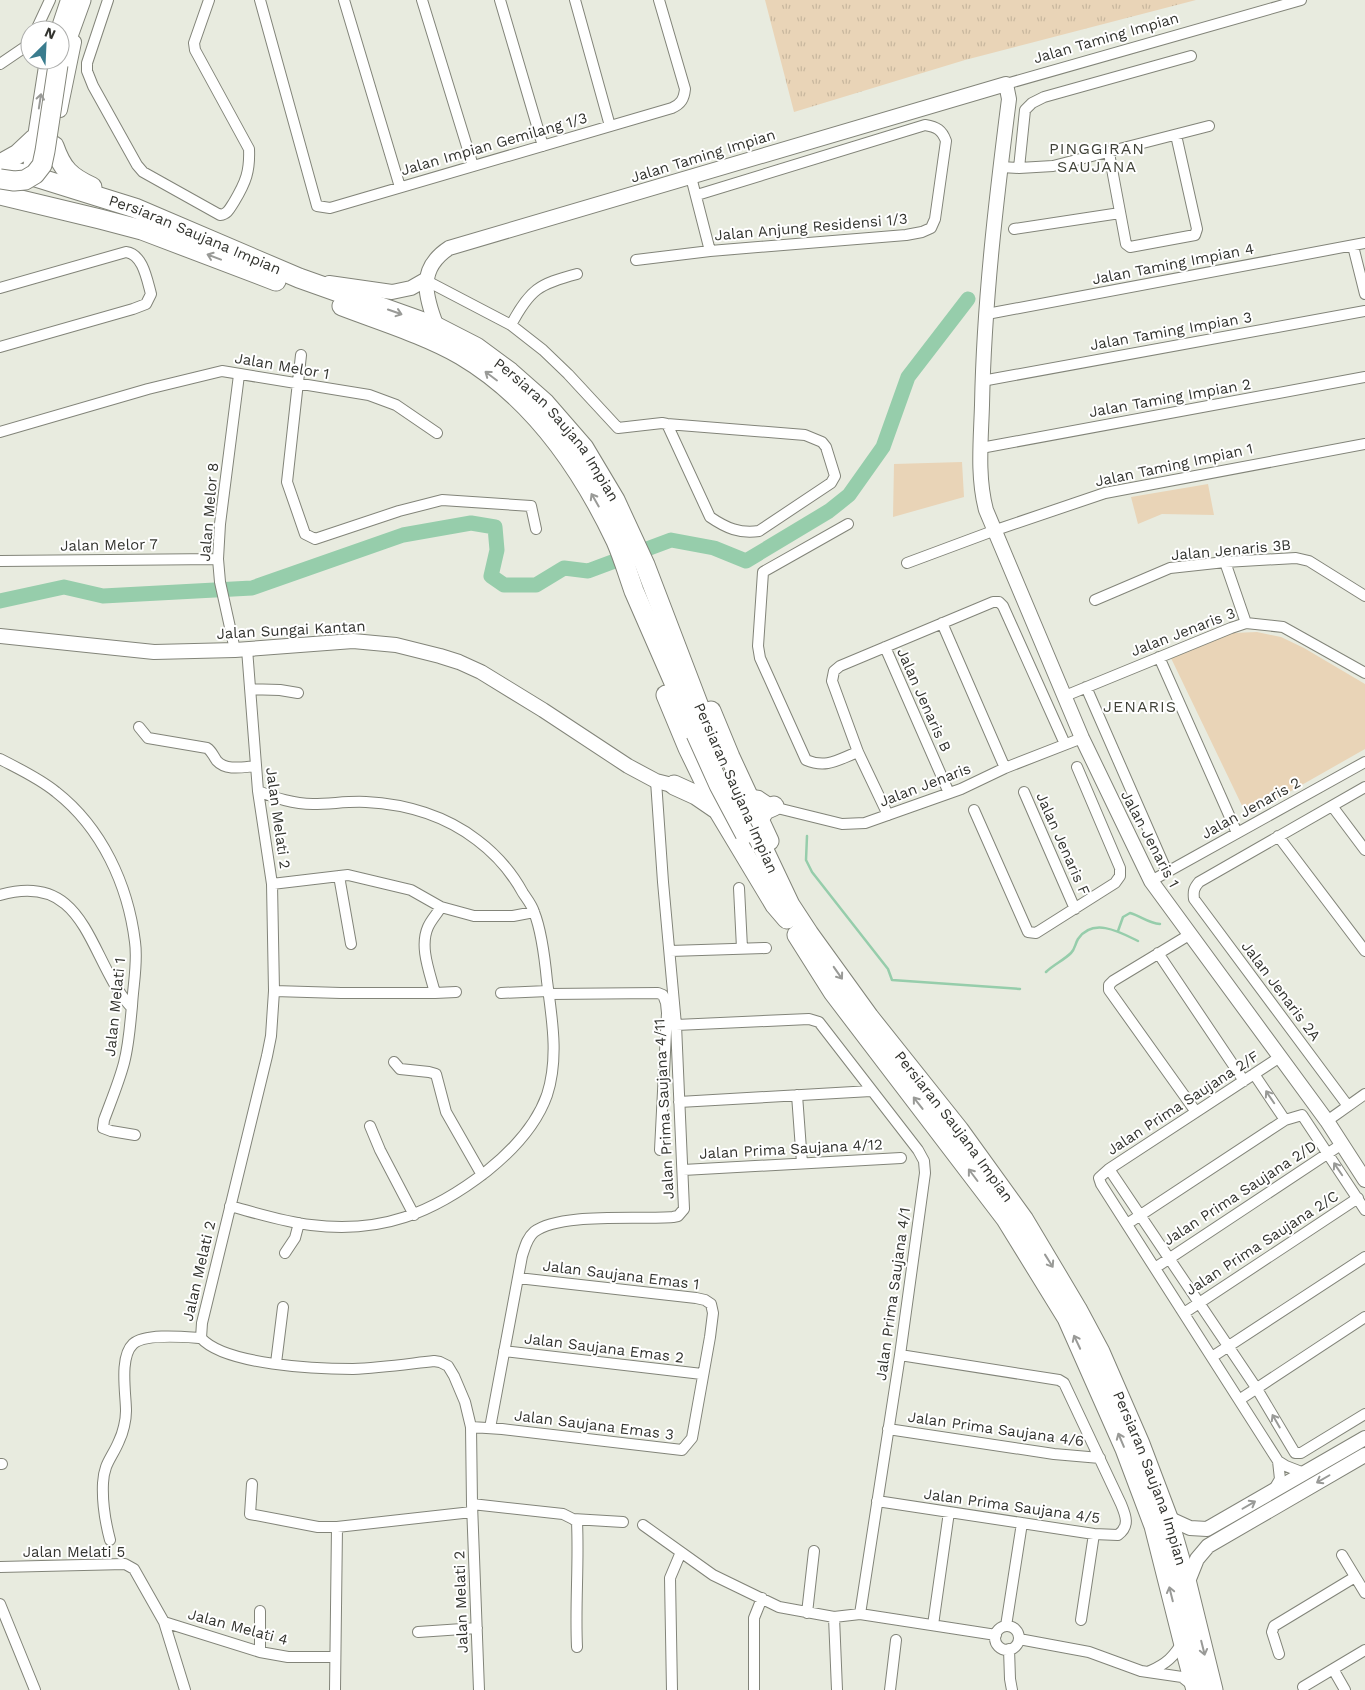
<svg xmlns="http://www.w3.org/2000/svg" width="1365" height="1690" font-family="'Work Sans',sans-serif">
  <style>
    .grass { fill: url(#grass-tufts) }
    .green { fill: #e9d4b7 }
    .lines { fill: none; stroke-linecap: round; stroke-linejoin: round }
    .stream { stroke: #96cdab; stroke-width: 2.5 }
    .river { stroke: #96cdab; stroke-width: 15 }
    .street-casing { stroke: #828479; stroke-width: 12 }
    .secondary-casing { stroke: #828479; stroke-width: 16 }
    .highway-casing { stroke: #828479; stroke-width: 21 }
    .street { stroke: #fff; stroke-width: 10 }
    .secondary { stroke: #fff; stroke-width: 14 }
    .highway { stroke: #fff; stroke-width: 19 }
    .highway-bridge-casing { stroke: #828479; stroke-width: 21; stroke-linecap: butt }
    .highway-bridge { stroke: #fff; stroke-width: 19 }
    .oneway { stroke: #999a97 }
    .labels { text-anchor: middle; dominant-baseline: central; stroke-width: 4; stroke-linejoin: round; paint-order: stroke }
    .street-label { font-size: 15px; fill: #33342f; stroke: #fff }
    .neighbourhood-label { font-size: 16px; letter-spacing: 1px; fill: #414339; stroke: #fff }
  </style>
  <defs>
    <pattern id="grass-tufts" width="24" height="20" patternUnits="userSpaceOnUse" patternTransform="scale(1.25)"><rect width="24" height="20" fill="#e9d4b7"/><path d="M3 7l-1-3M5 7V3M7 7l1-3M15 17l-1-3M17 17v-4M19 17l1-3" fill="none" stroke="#c8b79e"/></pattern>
  </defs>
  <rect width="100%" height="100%" fill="#e8ebdf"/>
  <path class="grass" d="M765,0H1196L965,60L794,112Z"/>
  <path class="green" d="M962,462L964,497L893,517L894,464Z
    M1208,484L1214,515L1162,514L1138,524L1131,497Z
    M1257,632L1281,637L1304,648L1365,684V749L1247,816L1170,656L1233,633Z"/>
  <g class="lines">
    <path class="stream" d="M807,836L806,860L812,872L888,969L892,980L1020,989
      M1118,931L1123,917L1130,913C1141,916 1148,923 1160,924
      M1046,972C1053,965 1064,960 1071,953C1075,949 1075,944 1078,939C1093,917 1120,932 1138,941"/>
    <path class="river" d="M0,601L64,587L103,596L252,588L403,535L471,523L495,527L497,550L491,576L504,585H536L564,568L588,571L671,540L714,548L746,561L829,511L849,495L883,447L908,377L968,299"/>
    <g class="street-casing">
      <path id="street" d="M108,0L87,63V71L93,86L137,165L143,172L220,215C228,214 230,208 234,202C246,182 250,171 249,149L195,50L194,43L209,0
        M260,0L317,206L330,208L672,108C681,104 684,99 685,89L659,0
        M344,0L400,187
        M422,0L473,166
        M500,0L543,146
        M575,0L610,126
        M36,30L50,0
        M0,64L28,45L30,42
        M1006,84L1301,0
        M1109,153L1126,244L1130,247L1195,235L1197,229L1176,135
        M1001,167L1019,168L1053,166L1209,126
        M1019,168L1025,110L1032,103L1044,97L1191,56
        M691,177L710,251
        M1014,229L1120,213
        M1353,246L1365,294
        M636,260L710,251L906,235L922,232L931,228L935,219L946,141C942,130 937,127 925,125L697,195
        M425,280L511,325L543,350L568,374L618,428L662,423L667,424L805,435L822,442L826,447L835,476L831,483L759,531C740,534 726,528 710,517L667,424
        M0,288L126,252C143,254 147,280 151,294L146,304L133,309L0,347
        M987,314L1365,243
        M511,325C530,289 539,284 577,274
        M301,355L287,482L305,534L315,539L399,511L442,500L531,506L536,529
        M982,381L1365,311
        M0,432L148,389L222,371L369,395L396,405L437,433
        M981,448L1365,377
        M848,524L763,572L758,646L760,658L806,760C827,769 839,759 858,752
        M0,561L218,559
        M1225,562L1246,623
        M907,563L993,531L1105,493L1365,444
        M1095,600L1170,568L1225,562L1296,558L1309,561L1365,596
        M942,623L1005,768
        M885,647L949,793
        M247,649L258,791L272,884L274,991L271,1036L267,1056L202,1323L201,1338C225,1365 317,1369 353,1369C380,1368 407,1364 434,1361L440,1362L448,1366L454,1376L465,1402L471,1427L472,1504L479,1690
        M235,650L220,582L218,559L220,524L239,375
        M1159,657L1237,833
        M1086,687L1167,872
        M250,689L280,690L298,693
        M1065,696L1231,628L1246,623L1283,627L1365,673
        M139,727L148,738L207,748C212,751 213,756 217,761C226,771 243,767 256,766
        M0,759C19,769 39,778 56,792C102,828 128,885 135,942C138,963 133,985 132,1006C130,1025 129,1044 124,1063C119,1082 111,1101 104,1120L103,1128L111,1131L135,1135
        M1024,792L1075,909
        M747,794L759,796L774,806
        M769,806L842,824L865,823L961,789L1005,768L1082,738
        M1332,806L1365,850
        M974,810L1028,932L1036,933L1115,883L1120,876V868L1077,767
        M888,815L858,752L832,681L834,671L840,666L993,602H999L1003,606L1065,744
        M1278,836L1365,951
        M339,876L351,944
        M1151,881L1365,762
        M272,884L348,875L411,890L441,907L474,916H513L534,912
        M739,888L742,948
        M0,895C88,870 88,960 131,1007
        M1189,935L1113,981L1109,985V990L1196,1112
        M670,951L766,948
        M1158,953L1244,1081
        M274,991L341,993H435L456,992
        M435,993C430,973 419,947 428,927C431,920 437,914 441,907
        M501,993L548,991
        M549,994L658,993L663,995L666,1003L667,1013L660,1150
        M676,1025L809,1019L819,1022L918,1150L924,1161L925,1173L900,1355L860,1614
        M1280,1057L1109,1169L1099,1178L1101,1184L1278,1461L1286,1466L1304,1473
        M394,1062L400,1069L429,1072L436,1074L446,1112L482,1175
        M1254,1074L1285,1120
        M797,1095L802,1163
        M679,1102L871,1091
        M1348,1106L1194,899C1193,891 1194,888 1199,882L1365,787
        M1327,1121L1365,1094
        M370,1126L380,1150L414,1215
        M1109,1169L1257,1389L1295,1453H1301L1365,1414
        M683,1170L901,1158
        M230,1206C256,1213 284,1222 311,1225C381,1234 433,1213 487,1171C512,1151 536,1126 547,1095C559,1058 552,1019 547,981C545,960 542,932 534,912C532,905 527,899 523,893C511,871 497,855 477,840C446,816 406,804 366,802C348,801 331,804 313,804C293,804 276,798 258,791
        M1127,1224L1285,1120L1302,1115L1304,1118L1365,1210
        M285,1253L295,1238L299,1223
        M1155,1268L1342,1144
        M1184,1313L1358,1198
        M504,1351L702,1374
        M1212,1357L1365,1257
        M276,1363L283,1307
        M1239,1400L1365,1317
        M471,1427L502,1429L682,1450L692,1438L710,1337L713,1313L711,1304L705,1300L696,1298L518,1278
        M490,1428L522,1256C525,1247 527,1238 534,1232C560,1212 639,1220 673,1217L678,1216L684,1209L676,1025L663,882L656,781
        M888,1429L1054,1454L1100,1458
        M0,1464H2
        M252,1484L250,1514L318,1527H337L472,1512
        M1273,1491L1280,1479L1278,1461
        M877,1501L1094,1534L1118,1535C1130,1526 1126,1516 1121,1504L1064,1383L1059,1380L900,1355
        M472,1504L563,1514L573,1519L623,1522
        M573,1519L577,1522C579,1564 575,1605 577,1647
        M643,1525L713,1575L779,1607L834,1617L860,1614L996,1635
        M110,1540C105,1521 102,1503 103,1483C104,1463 112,1458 119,1441C123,1433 126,1420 126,1411C126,1394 119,1357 133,1344C145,1333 185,1337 201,1338
        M1342,1555L1365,1593
        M0,1567L125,1564L134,1569L164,1622L185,1690
        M0,1604L35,1690
        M807,1613L814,1551
        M834,1617L837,1690
        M1081,1620L1094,1534
        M164,1622L260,1652L288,1657H335
        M933,1625L949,1512
        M1006,1626L1022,1523
        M995 1638a12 12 0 1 1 24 0a12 12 0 1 1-24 0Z
        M418,1632L477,1628
        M1019,1639L1089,1652L1141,1671L1182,1677L1192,1685
        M1009,1649L1010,1679L1012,1690
        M260,1652V1611
        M1279,1654L1272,1632L1274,1626L1355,1577
        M1333,1669L1345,1690
        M1150,1671C1166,1664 1174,1657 1183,1641
        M1303,1687L1365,1650
        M335,1690L337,1527
        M672,1690L670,1578L681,1552
        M754,1690V1618L762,1598
        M890,1690L896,1640"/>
    </g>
    <g class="secondary-casing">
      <path id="secondary" d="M58,30L68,0
        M60,110L74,42
        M29,175L47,60
        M329,283L392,292L411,288L425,280
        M437,327C425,296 417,269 449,248L1006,84L1009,99C996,201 984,302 982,405C981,440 977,476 986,510L1082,738L1151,881L1327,1121L1365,1180
        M0,636L154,652L235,650L353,641L396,645L440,656L459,662L481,672L543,710L628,766L656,781L684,788
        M1168,1518L1190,1528L1207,1529L1365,1438
        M1187,1584L1197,1559L1208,1546L1365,1455"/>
    </g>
    <g class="highway-casing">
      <g id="highway">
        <path d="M60,58L81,0"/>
        <path d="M54,146C62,169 70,177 92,187"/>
        <path d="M0,164L18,154L34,139"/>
        <path id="s1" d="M0,169L29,175L135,208L299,278L437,327L476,347L510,372L544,402L584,448L615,500L645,565L708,730"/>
        <path d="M0,195L100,219L142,230L276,281"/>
        <path d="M342,306C381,321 424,334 461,355C532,397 581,467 616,541C623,557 628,574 634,591C655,638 675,686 696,733"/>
        <path d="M666,695L688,748L718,810L775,905L787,919"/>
        <path d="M711,711L730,757L769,841"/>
        <path d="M674,785L696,795L715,808"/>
        <path d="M759,819L765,810L774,806"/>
        <path id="s2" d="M754,829L790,905L809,934L869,1017L959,1130L1024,1220L1077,1309L1100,1352L1140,1444L1168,1518L1187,1584L1213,1690"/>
        <path d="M797,935L833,992L1006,1219L1067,1318L1125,1449L1154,1526L1183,1641L1196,1690"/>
      </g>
    </g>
    <use href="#street" class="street"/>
    <use href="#secondary" class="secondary"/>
    <use href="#highway" class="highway"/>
    <g class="highway-bridge-casing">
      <path id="highway-bridge" d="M0,179L14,181L25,180L35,174L42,165L45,151L58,65
        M696,734L719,785L745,834"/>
    </g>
    <use href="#highway-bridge" class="highway-bridge"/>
  </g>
  <defs><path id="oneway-shaft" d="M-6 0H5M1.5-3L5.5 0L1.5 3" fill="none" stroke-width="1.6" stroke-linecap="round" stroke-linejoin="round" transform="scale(1.25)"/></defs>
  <g class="oneway">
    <use href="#oneway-shaft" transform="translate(40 101) rotate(-81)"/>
    <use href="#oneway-shaft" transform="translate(214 257) rotate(-159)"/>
    <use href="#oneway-shaft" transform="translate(395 312) rotate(19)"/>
    <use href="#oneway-shaft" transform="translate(491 376) rotate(-143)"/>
    <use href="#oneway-shaft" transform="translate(595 500) rotate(-120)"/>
    <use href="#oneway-shaft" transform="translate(838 973) rotate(55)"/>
    <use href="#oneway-shaft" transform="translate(1270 1097) rotate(-124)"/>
    <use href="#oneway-shaft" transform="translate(918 1103) rotate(-128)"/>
    <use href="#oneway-shaft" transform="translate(1338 1169) rotate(-124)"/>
    <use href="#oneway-shaft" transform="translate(973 1175) rotate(-127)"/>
    <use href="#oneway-shaft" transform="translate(1049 1261) rotate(58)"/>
    <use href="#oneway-shaft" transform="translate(1077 1342) rotate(-115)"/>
    <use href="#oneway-shaft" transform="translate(1276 1421) rotate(-120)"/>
    <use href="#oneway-shaft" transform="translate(1121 1440) rotate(-113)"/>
    <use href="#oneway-shaft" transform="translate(1323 1479) rotate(150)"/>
    <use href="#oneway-shaft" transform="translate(1249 1505) rotate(-30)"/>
    <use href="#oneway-shaft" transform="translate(1171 1594) rotate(-104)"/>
    <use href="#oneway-shaft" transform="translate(1203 1648) rotate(76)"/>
  </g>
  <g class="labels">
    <g class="street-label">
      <text transform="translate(1106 38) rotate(-16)">Jalan Taming Impian</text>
      <text transform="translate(494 144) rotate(-16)">Jalan Impian Gemilang 1/3</text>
      <text transform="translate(703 156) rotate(-17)">Jalan Taming Impian</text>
      <text transform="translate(811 227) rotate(-5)">Jalan Anjung Residensi 1/3</text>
      <text stroke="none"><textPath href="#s1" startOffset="206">Persiaran Saujana Impian</textPath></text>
      <text transform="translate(1173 264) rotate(-11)">Jalan Taming Impian 4</text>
      <text transform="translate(1171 331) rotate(-10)">Jalan Taming Impian 3</text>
      <text transform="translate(282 366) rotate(10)">Jalan Melor 1</text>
      <text transform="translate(1170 398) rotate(-10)">Jalan Taming Impian 2</text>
      <text stroke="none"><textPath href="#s1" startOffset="626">Persiaran Saujana Impian</textPath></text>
      <text transform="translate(1174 465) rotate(-12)">Jalan Taming Impian 1</text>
      <text transform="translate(209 512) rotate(-85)">Jalan Melor 8</text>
      <text transform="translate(109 545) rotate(-1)">Jalan Melor 7</text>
      <text transform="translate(1231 550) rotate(-5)">Jalan Jenaris 3B</text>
      <text transform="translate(291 630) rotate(-3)">Jalan Sungai Kantan</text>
      <text transform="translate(1183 632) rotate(-21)">Jalan Jenaris 3</text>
      <text transform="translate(924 700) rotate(66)">Jalan Jenaris B</text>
      <text transform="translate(925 785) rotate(-21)">Jalan Jenaris</text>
      <text transform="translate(736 788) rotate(66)">Persiaran Saujana Impian</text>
      <text transform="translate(1251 808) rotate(-29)">Jalan Jenaris 2</text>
      <text transform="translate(278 818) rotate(82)">Jalan Melati 2</text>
      <text transform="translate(1150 839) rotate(62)">Jalan Jenaris 1</text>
      <text transform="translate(1063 844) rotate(66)">Jalan Jenaris F</text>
      <text transform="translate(1281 991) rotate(53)">Jalan Jenaris 2A</text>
      <text transform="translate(115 1007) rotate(-84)">Jalan Melati 1</text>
      <text transform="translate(1183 1103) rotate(-33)">Jalan Prima Saujana 2/F</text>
      <text transform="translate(664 1109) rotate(-93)">Jalan Prima Saujana 4/11</text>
      <text stroke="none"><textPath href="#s2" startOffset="360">Persiaran Saujana Impian</textPath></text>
      <text transform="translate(791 1149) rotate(-3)">Jalan Prima Saujana 4/12</text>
      <text transform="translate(1240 1193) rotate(-33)">Jalan Prima Saujana 2/D</text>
      <text transform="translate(1262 1243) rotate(-33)">Jalan Prima Saujana 2/C</text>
      <text transform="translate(199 1271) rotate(-77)">Jalan Melati 2</text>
      <text transform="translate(621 1275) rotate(7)">Jalan Saujana Emas 1</text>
      <text transform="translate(893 1294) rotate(-82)">Jalan Prima Saujana 4/1</text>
      <text transform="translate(604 1348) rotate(7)">Jalan Saujana Emas 2</text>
      <text transform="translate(594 1425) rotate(7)">Jalan Saujana Emas 3</text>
      <text transform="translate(996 1429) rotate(8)">Jalan Prima Saujana 4/6</text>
      <text stroke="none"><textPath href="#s2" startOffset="765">Persiaran Saujana Impian</textPath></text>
      <text transform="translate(1012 1506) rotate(8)">Jalan Prima Saujana 4/5</text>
      <text x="74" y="1552">Jalan Melati 5</text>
      <text transform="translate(461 1602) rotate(-92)">Jalan Melati 2</text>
      <text transform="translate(238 1627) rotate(15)">Jalan Melati 4</text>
    </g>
    <g class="neighbourhood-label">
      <text x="1097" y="148">PINGGIRAN<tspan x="1097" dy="18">SAUJANA</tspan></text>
      <text x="1140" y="706">JENARIS</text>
    </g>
  </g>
  <g transform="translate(45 45) rotate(24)"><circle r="24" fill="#ffffff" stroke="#adaeac"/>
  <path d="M0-4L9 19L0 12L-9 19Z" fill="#3a7c8e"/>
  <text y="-8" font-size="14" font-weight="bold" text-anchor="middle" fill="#33342f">N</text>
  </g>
</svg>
